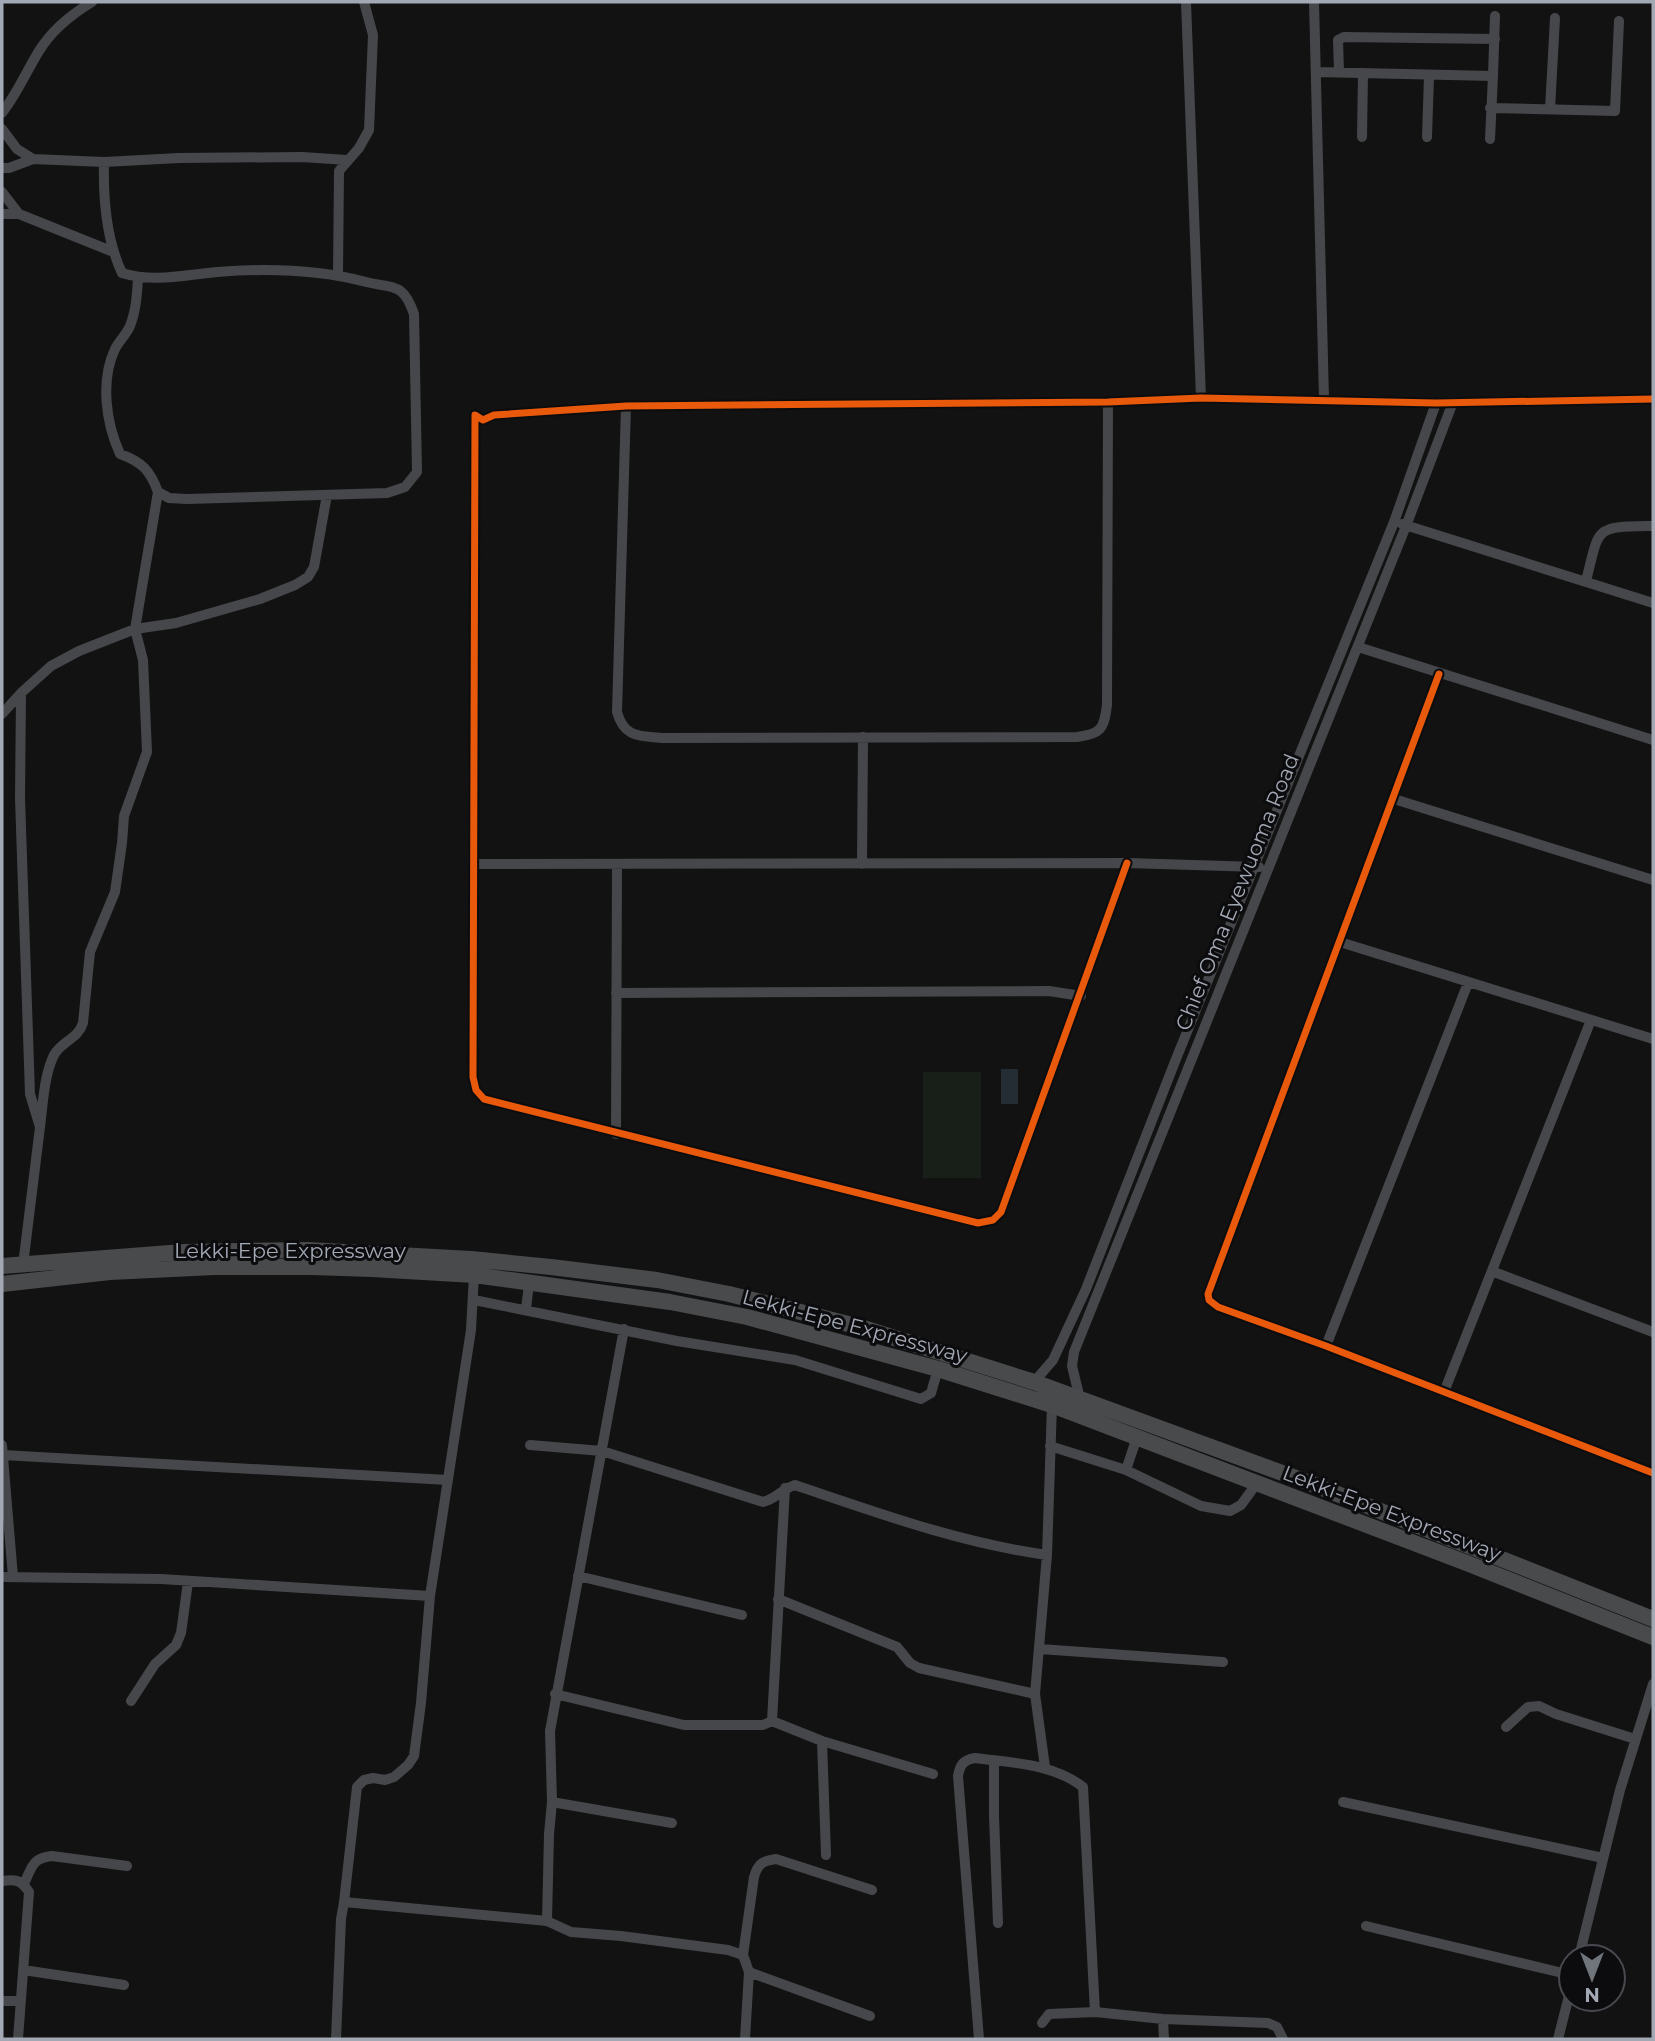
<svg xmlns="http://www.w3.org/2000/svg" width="1655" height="2041" font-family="Montserrat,sans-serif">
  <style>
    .green { fill: #181f19 }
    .water { fill: #252d34 }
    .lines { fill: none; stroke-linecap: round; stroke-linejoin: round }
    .minor { stroke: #46474b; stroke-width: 10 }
    .highway { stroke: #494a4c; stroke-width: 16 }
    .cycleway-casing { stroke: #0c0c0e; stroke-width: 11 }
    .cycleway { stroke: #e8590c; stroke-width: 7 }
    .labels { text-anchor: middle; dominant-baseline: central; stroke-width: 6; stroke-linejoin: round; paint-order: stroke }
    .street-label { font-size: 21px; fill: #a2a8b4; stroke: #0c0c0e }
  </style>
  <rect width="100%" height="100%" fill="#121212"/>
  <path class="green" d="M923,1072H981V1178H923Z"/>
  <path class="water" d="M1001,1069H1018V1104H1001Z"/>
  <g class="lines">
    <path class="minor" d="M1186,2L1201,398
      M1314,2L1324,399
      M1316,72L1493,76L1490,139
      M1339,72L1338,40L1344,37L1495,39
      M1493,76L1495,16
      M1490,108L1615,111L1619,21
      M1550,109L1555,18
      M2,113C17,94 26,72 39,51C52,30 72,14 92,2
      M2,129L17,149L33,159
      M1362,137L1363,73
      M1427,137L1429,76
      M104,162C103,200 106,239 122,273C154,283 184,275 217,272C267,268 317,269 366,282C394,289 403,282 414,314L417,472L405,487L387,493L187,499L169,498L158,492
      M2,168H9L33,159L104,162L179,158L302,157L347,160
      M2,192L19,214
      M2,214H19L111,251
      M338,274L339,171L359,148L369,130L373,35L364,2
      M626,406L617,712C624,738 640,736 663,738L1077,737C1101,734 1104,729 1107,705L1108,402
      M1402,524L1653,603
      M1586,581C1600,525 1594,527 1653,526
      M1358,647L1653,740
      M1439,674L1208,1294L1209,1300L1218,1307L1326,1346L1653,1473
      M21,693L20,798L30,1094L40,1127L23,1265
      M2,714L21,693L51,666L79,651L135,629L176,623L260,599L295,585L308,577L314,567L327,495
      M1394,799L1653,880
      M1127,863L1001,1212L993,1220L978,1223L484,1099L476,1090L473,1077L475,415L483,420L494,415L626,406L1108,402L1201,398L1436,403L1653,399
      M474,864L1127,863L1259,867
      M862,864L863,737
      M1340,942L1653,1039
      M616,993L1049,991L1081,996
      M40,1127C43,1104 44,1075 54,1055C62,1041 78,1039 83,1023L90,952L115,892L122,843L124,816L147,752L143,660L135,629L158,492C150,470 142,462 120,454C106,423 100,381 115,349C119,341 126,335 130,326C136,311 137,294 138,279
      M616,1134L617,864
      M1494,1272L1653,1332
      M474,1300L677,1341L795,1360L921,1399L931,1393L938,1369
      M526,1309L529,1284
      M1326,1346L1468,983
      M1034,1382L1053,1360L1086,1289L1176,1059L1394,522L1436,403
      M1444,1392L1591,1020
      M1080,1399L1072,1366L1074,1352L1406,526L1453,402
      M2,1445L13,1577
      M530,1445L602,1451L763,1502C776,1499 782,1489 795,1485C878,1513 960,1543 1047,1555
      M1050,1446L1126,1470L1201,1506L1230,1511L1241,1505L1257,1483
      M3,1455L448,1480
      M1126,1470L1137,1437
      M578,1576L742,1615
      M2,1577L161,1579L430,1596
      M778,1599L897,1647L910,1663L919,1668L1035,1694
      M1040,1649L1223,1662
      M555,1694L684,1725H763L772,1721L822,1741L826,1855
      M131,1701L155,1664L176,1645L181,1633L188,1582
      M772,1721L785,1488
      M1506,1727L1528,1707L1539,1706L1556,1714L1635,1739
      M822,1741L933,1774
      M994,1761V1816L998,1923
      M1045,1767L1035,1694L1047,1555L1052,1405
      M552,1802L672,1823
      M1343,1802L1603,1858
      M2,1881C16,1879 21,1880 29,1892L18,2039
      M24,1884C32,1867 32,1858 52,1856L127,1866
      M344,1902L357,1787L364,1780L373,1778L385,1780L394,1777L408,1765L414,1756L421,1703L430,1596L471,1330L474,1275
      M547,1921L549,1834L552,1802L550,1731L624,1329
      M1366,1926L1571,1975
      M743,1955L754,1877C758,1863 763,1861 776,1859L872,1890
      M1579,1957L1620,1790L1653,1684
      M23,1970L124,1985
      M2,2001H21
      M1095,2012L1163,2019L1268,2023L1277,2027L1283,2039
      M1163,2019L1164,2039
      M336,2039L341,1919L344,1902L547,1921L571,1932L621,1936L728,1950L743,1955L749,1972L870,2016
      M745,2039L749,1972
      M979,2039L958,1776C960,1765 963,1760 975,1758C1012,1763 1052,1763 1083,1787L1095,2012L1049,2014L1042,2023
      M1558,2039L1571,1988"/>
    <path class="highway" d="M2,1266L183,1252L308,1250L471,1259L551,1267L657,1280L729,1294L860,1327L1034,1382L1307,1482L1653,1619
      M2,1284L110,1272L214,1267H312L372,1269L474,1275L670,1302L747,1317L938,1369L1052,1405L1464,1562L1653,1637"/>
    <g class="cycleway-casing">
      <path id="cycleway" d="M1439,674L1208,1294L1209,1300L1218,1307L1326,1346L1653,1473
        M1127,863L1001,1212L993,1220L978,1223L484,1099L476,1090L473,1077L475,415L483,420L494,415L626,406L1108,402L1201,398L1436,403L1653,399"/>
    </g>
    <use href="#cycleway" class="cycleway"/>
  </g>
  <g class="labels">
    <g class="street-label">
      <text transform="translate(1237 892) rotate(-68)">Chief Oma Eyewuoma Road</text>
      <text x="290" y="1250">Lekki-Epe Expressway</text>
      <text transform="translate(855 1326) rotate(15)">Lekki-Epe Expressway</text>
      <text transform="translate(1392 1513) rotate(21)">Lekki-Epe Expressway</text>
    </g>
  </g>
  <rect width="1655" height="2041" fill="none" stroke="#a2a8b4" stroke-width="7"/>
  <g transform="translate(1592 1978) rotate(180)"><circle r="33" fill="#0c0c0e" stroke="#484a50" stroke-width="2"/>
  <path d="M0-5L12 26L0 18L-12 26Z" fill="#70747b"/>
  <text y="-10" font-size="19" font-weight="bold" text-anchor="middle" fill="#a2a8b4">N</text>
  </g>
</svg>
